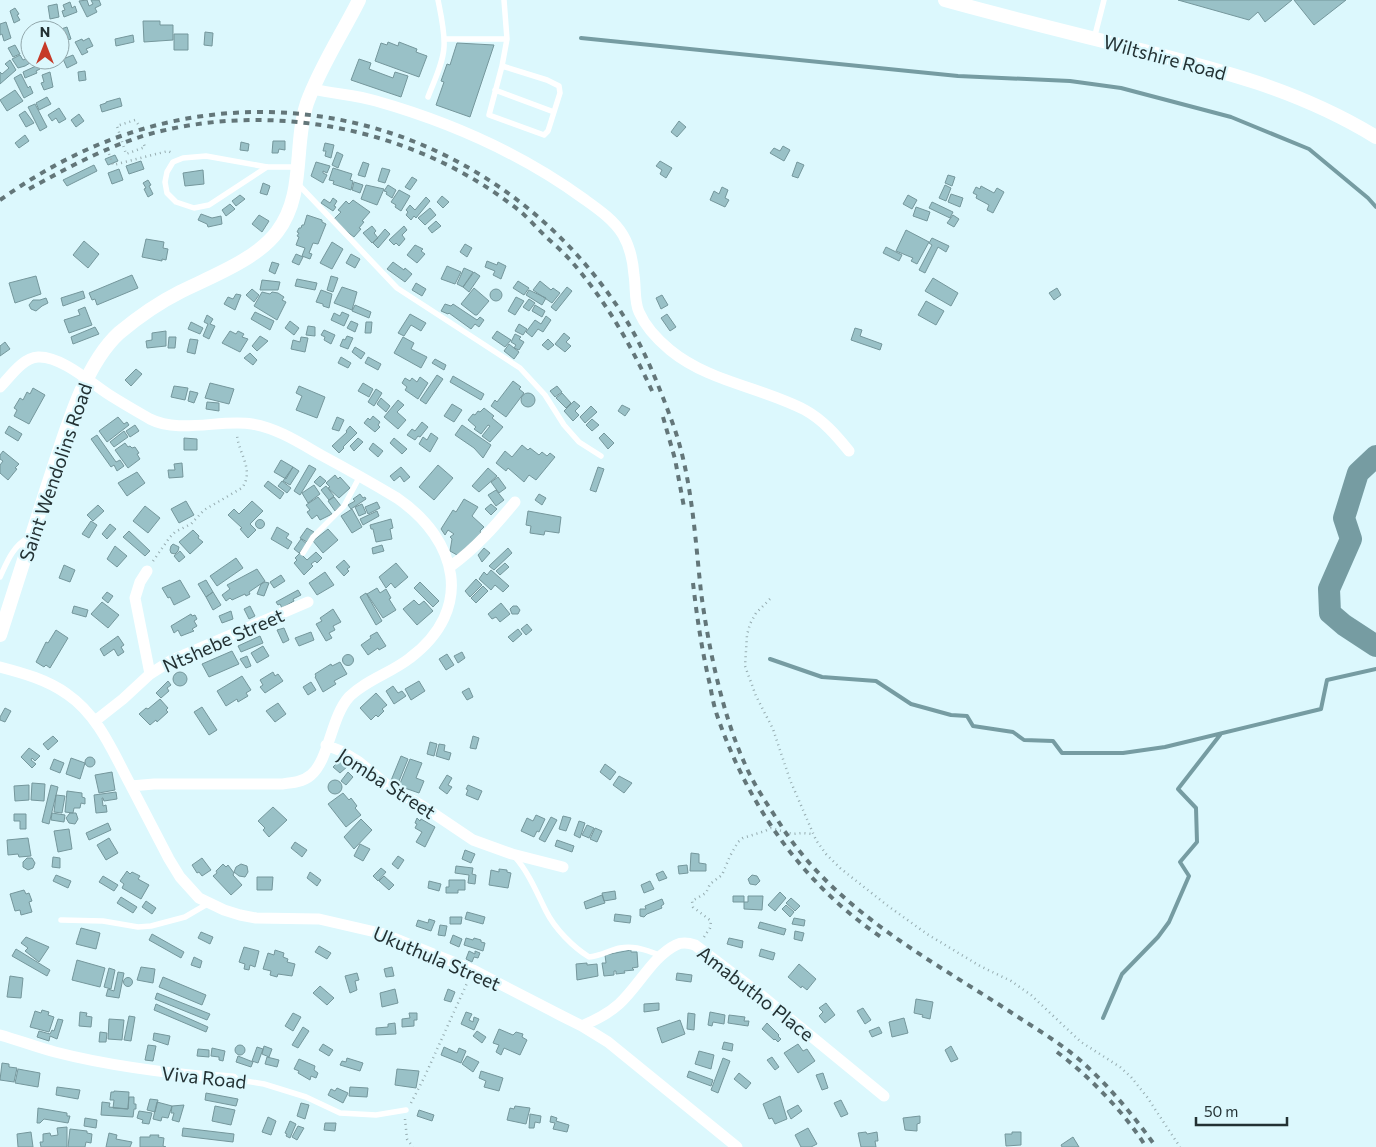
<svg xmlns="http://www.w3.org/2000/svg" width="1376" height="1147" font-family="Commissioner,sans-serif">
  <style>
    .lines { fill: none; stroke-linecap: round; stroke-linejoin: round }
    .stream { stroke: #769ca2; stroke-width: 4 }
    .river { stroke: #769ca2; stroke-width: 22 }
    .building { fill: #99c1c7; stroke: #75979c }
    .path { stroke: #96acb0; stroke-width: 2.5; stroke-dasharray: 1 4; stroke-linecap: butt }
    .service { stroke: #fff; stroke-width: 5.5 }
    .minor { stroke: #fff; stroke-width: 11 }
    .tertiary { stroke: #fff; stroke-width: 14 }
    .rail { stroke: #637679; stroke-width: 4; stroke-dasharray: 6 6; stroke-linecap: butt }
    .labels { text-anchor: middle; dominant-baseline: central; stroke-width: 4.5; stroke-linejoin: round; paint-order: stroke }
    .street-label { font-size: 19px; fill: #233133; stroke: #dcf8fd }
  </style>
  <rect width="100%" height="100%" fill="#dcf8fd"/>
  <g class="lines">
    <path class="stream" d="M581,38L958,76L1070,81L1121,88L1231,117L1309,149L1368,198L1376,207
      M770,659L822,677L876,681L911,704L951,715L967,716L973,726L1013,732L1024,740L1053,741L1062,753H1123L1165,747L1321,709L1327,680L1376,669
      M1103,1018L1122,974L1158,937L1169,922L1189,876L1180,862L1197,842L1196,808L1178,789L1220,735"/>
    <path class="river" d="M1376,456L1358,473L1344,518L1351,539L1329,589L1330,613L1344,625L1376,646"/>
  </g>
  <path class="building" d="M87,0L89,6L93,4L91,0H99L101,5L95,8L97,12L87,17L79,1Z
    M1178,0H1292L1265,22L1258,12L1249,20Z
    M1294,0H1346L1314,25Z
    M70,2L72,8L75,6L77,12L64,17L62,11L65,10L63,5Z
    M57,4L59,17L50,19L48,6Z
    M15,8L19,14L17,15L20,20L14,23L10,11Z
    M143,21H160V25H173V40L144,42Z
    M6,22L11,38L4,41L2,34L0,35V24Z
    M67,27L71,39L61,42L60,30H58Z
    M205,32L213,33L212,46L204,45Z
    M174,34H188V50H174Z
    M133,35L134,42L116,46L115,39Z
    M89,38L93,46L86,49L88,52L82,55L75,42L82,39L83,41Z
    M388,42L398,46L399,42L417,49L416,52L427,56L419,77L375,61L381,43L387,45Z
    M457,43L494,45L470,117L436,105L444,82L441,81L447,64L450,65Z
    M15,45L20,54L13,57L8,48Z
    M20,55L23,60L30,57V60H35L25,66L18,68L12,59Z
    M73,55L77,63L67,68L63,59Z
    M359,59L371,63L369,69L393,78L395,72L408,76L401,97L351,80Z
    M10,60L16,70L0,84V72L2,74L9,68L5,64Z
    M38,65L40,69L36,71L37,73L25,78L23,72Z
    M85,71L86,80L79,81L78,72Z
    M50,72L53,87L44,90L41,83L44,82L42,75Z
    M21,74L28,88L30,86L33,93L24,98L14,78Z
    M15,90L23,101L7,111L0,100Z
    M47,97L51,104L39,110L36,103Z
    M120,98L122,106L102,112L100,105L106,103V102Z
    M35,104L47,127L40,131L28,107Z
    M59,108L66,119L59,123L56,118L52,121L48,115Z
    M25,111L34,123L26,127L19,115Z
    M79,114L84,121L76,127L71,120Z
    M679,121L686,127L677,137L671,132Z
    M25,135L29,141L19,148L15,143Z
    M273,141H285V150L279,149L278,153H272Z
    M241,142L249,144L248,151L240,150Z
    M325,143L334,145L331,158L325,156L326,151H323Z
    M783,146L790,150L784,161L770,153L774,148L780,151Z
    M337,152L343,155L338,168L332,165Z
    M115,155L118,161L108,165L105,159Z
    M141,161L144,169L129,174L126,166Z
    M660,161L672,168L666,178L660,174L662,170L656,166Z
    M316,162L330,166L327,173L323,171V173L327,175L323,183L311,176Z
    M363,162L369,164L365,177L358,175Z
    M797,162L804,165L798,178L792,176Z
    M94,165L97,171L67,186L63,180Z
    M333,168L352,174L350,180L353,181L351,190L333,184L334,181L329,180Z
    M382,168L390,170L385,183L378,181Z
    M119,169L123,180L112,184L108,173Z
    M203,170L204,184L185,186L183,173Z
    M948,175L955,177L952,186L945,183Z
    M412,177L417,180L410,190L405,187Z
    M148,180L151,185L149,186L153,194L148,197L144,189L146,188L143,183Z
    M354,182L363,185L360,193L352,190Z
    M263,183L270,186L267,195L260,193Z
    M366,185L384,189L377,205L361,199Z
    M388,185L396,190L392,198L386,194L387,192L384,191Z
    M945,185L951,188L946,201L939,198Z
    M981,186L994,193L997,188L1004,192L993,213L987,210L989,205L976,198L977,195L973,193L976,187L980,189Z
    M722,187L728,190L725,198L729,200L725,207L710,200L714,191L719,194Z
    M399,190L410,196L401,211L395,207L396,205L391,202Z
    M951,194L963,198L960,207L948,202Z
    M240,195L245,199L236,206L232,201Z
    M908,195L917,200L912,209L903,204Z
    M442,196L449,202L443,208L437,202Z
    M426,197L430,201L416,218L414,216L411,220L406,215L408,212L406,210L410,205L415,210Z
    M333,198L337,201L334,206L336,207L333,211L321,203L324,199L330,203Z
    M353,200L370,212L362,221L364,222L359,228L361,229L354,237L346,231L334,219L341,212L338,210L346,201L349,204Z
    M932,202L953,212L950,218L929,208Z
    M230,204L235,209L226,216L222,210Z
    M916,207L930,212L927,221L913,216Z
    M430,208L436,215L425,225L418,218Z
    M201,214L212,218L221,216L222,224L208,227L207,224L198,220Z
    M259,215L269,221L262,232L252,224Z
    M307,215L322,220V222L326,224L318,244L313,243L309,253L312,254L310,259L302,256L305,248L296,245L299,237L297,236L299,233L297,232L299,228H301L302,225H304Z
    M953,215L959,219L954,227L947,223Z
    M436,221L441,226L432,233L428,228Z
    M372,226L376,231L374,233L378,238L372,243L363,233Z
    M404,226L407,230L402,235L405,239L399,246L396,243L394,245L389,240Z
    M385,229L390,234L378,248L373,243Z
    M906,230L929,242L917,264L911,261L913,258L896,251Z
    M932,238L949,246L946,252L938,247L925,273L919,270L932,245L929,243Z
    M146,239L164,242L163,248L168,249L166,260L162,259V261L142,257Z
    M84,241L99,254L88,268L73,255Z
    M332,242L343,249L332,269L320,263Z
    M465,244L472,248L467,257L460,252Z
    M415,245L423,249L421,251L425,254L417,263L407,255Z
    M886,247L902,255L899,261L883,253Z
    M296,254L303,257L299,265L292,262Z
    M351,254L360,259L355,268L346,263Z
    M487,261L497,265L498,262L506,266L501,279L493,275L495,271L485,267Z
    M272,262L279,264L275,274L269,271Z
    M393,262L404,270L405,268L412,274L405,282L387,269Z
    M447,266L461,272L455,284L441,279Z
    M464,268L473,272L463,287L457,284Z
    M474,272L480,276L469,292L463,287Z
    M132,275L138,288L97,305L95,299L92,300L89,293Z
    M36,276L41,294L15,303L9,283Z
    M331,276L338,278L333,292L327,290Z
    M933,278L958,293L951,306L925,291Z
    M297,279L317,283L315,290L295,286Z
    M262,280L280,282L278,290H260Z
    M518,281L529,288L524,295L513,288Z
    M540,281L551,290L553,288L560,293L552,303L533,290Z
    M416,283L426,289L422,296L412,290Z
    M342,287L357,292L352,310L334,303Z
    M567,287L572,291L556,311L551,307Z
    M474,288L489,301L477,315H475L461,304Z
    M1057,288L1061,295L1054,300L1049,293Z
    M490 295a6 6 0 1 1 12 0a6 6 0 1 1-12 0Z
    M252,289L259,295L254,302L246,295Z
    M321,290L332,294L329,308L323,306V304L316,302Z
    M529,290L546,298L542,305L526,295Z
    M83,291L85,298L63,306L61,298Z
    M262,292L270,294L272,292L278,293L284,297L282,300L286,302L277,320L254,306Z
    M236,294L241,295L235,310L224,304L228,297L233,299Z
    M662,295L668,305L661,309L656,298Z
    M516,297L524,301L515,315L508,311Z
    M46,298L48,303L42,306L36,311L31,309L29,305L33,300H40Z
    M529,299L535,303L529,311L523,307Z
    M926,301L944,311L936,325L918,315Z
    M445,304L451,306L453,304L477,320L480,317L484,320L479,327L475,324L471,329L449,313L448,314L441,311Z
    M355,305L371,312L369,318L352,311Z
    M535,305L545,311L542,317L532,311Z
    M85,307L92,325L69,333L64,320L80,315L78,310Z
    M255,312L274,321L270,330L251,319Z
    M342,312L349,315L344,326L331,320L334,313L340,316Z
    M410,314L426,323L421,331L411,325L404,336L398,333Z
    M667,314L676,327L670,331L661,318Z
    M207,315L213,319L210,324L215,326L209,339L203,336L208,324L204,322Z
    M546,316L551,320L543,332L538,329L532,337L526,332L535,320L541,324Z
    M290,321L299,328L294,335L285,328Z
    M351,321L358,324L355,332L347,328Z
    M191,322L203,328L200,334L188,329Z
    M366,322H372L371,333H365Z
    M519,324L527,329L523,335L515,331Z
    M308,326L315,327V336L306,335Z
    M95,327L99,334L73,344L71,337Z
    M855,328L862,330L860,336L882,344L880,350L851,340Z
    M324,330L335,335L331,344L324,340L325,337L321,335Z
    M166,331V346L147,348L146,341L152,340V333Z
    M230,331L236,334L238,331L244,334L242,337L248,339L240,352L222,343Z
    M497,331L511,340L505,347L492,338Z
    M564,333L570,338L566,342L571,346L565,352L555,344Z
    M515,334L521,337L519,339L524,342L519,350L514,348L516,345L511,342Z
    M260,336L268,341L257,351L252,346Z
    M347,336L353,338L348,349L340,346L343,339L345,340Z
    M169,337H176L175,348H168Z
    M301,337L308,338L305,352L291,349L293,340L300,342Z
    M403,337L414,343L411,349L427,357L421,368L394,353Z
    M190,339L198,340L195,354L187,352Z
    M548,339L554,345L548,350L542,345Z
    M5,342L10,349L0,356V346Z
    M509,344L519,352L514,359L504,351Z
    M355,347L365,353L361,359L352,352Z
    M250,353L257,360L253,365L244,358Z
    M341,357L351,363L348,368L338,363Z
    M368,357L381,364L378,370L365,363Z
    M435,359L446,365L444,370L432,363Z
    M136,369L142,374L131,386L125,380Z
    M437,375L443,379L426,404L420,400Z
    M453,376L484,394L481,400L450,382Z
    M420,377L428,383L418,399L405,390L407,387L402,383L405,378L410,381L412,378L417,382Z
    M513,381L521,387L519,389L524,393L506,417L491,406L495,400L497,402Z
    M210,383L234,389L229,404L205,398Z
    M363,383L373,389L369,397L358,391Z
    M174,386L188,388L185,400L171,397Z
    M299,386L325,397L317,418L296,410L302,396L296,393Z
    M557,386L562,392L555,397L550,391Z
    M33,388L45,395L29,424L14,416L17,410L14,408L20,398L23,400L27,392L30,394Z
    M376,389L382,393L374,406L368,402Z
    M190,391L198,393L194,403L188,401Z
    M562,393L571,403L566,408L556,398Z
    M521 400a7 7 0 1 1 14 0a7 7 0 1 1-14 0Z
    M381,398L390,406L386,412L377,404Z
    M398,400L404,405L397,412L406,420L398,429L384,417Z
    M574,401L580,406L575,411L579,415L573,421L564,411Z
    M207,402L219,403V411L206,409Z
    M452,404L462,410L454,422L444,416Z
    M622,405L630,409L625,416L618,411Z
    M591,406L597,412L585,423L580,417Z
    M484,408L494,416L492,418L503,427L490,442L482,436L490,426L488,425L481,434L474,429L476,427L468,420L473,414L475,415L478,411L480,412Z
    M373,416L380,422L378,425L380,427L375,432L364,423L368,418L370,420Z
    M118,417L124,424L127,422L129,425L107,442L99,431Z
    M337,417L344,420L339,431L332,429Z
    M592,419L599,425L592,431L586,425Z
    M422,422L428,427L420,437L418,436L415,440L407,435L412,429L415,431Z
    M135,425L139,431L130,437L126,431Z
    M462,425L491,445L483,458L474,448L455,435Z
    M9,426L22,434L18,441L5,433Z
    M350,426L357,433L343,447L344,448L339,453L332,446L347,432L346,431Z
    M124,431L128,437L114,447L110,442Z
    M431,433L438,438L430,452L419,444L423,437L427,440Z
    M604,433L614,443L608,449L599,438Z
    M97,435L116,462L120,460L124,466L117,471L114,465L111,467L91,439Z
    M184,438L197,439V450H184Z
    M358,438L363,442L354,451L350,446Z
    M394,438L407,449L402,454L390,443Z
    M125,443L128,447L130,446L132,448L135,447L139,453L137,454L140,459L128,468L115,450Z
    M373,443L383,451L378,457L369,449Z
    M522,445L528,450L530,448L539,455L542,452L547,456L550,453L555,457L536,480L529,475L524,482L508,468L506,471L496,463L505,451L512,457Z
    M3,451L19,464L15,468L17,469L8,480L0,473V465L3,461L0,459V455Z
    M281,460L293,467L286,479L274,472Z
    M182,463L183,477L169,478L168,470H175L174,464Z
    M309,465L316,469L300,495L294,491Z
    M438,465L453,478L434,500L419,487Z
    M293,467L299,471L290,485L283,481Z
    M401,467L410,477L404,482L400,476L394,481L390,476Z
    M598,467L604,469L596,492L590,490Z
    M488,468L497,476L479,492L472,486Z
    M137,472L145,483L127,496L118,483Z
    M335,475L338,479L340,477L350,488L339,498L328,488L330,487L326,483Z
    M320,476L326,481L320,487L314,482Z
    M498,477L506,488L499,493L491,482Z
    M268,481L284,493L280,499L264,486Z
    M282,481L291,488L287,493L278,486Z
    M314,485L320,494L308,503L302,493Z
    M326,486L334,496L329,500L321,490Z
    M496,490L504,500L496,506L488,495Z
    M360,494L363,498L365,497L366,499L351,509L348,505L355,501L353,499Z
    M539,494L546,498L542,505L535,500Z
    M318,497L332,514L320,520L317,515L312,519L307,512L310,510L306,505Z
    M334,497L341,506L335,511L328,501Z
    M464,499L478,507L472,516L484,527L480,531L482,535L457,555L450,551L452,539L450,537L454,534L448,530L445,535L441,529L453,510L456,512Z
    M186,501L194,515L179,523L171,509Z
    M252,501L263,511L250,524L256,530L248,538L240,529L242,528L228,515L234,509L239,514Z
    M377,502L380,508L368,514L365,507Z
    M362,504L366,513L359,516L355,507Z
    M491,504L497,509L491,515L485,509Z
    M98,505L104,511L93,521L87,515Z
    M145,506L160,518L148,533L133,521Z
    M352,509L362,527L352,533L341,516Z
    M377,511L379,516L363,525L360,519Z
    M528,511L561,517L559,533L545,531L544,535L530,533L531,526L526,525Z
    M391,519L393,528L390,529L392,539L376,542L373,529H371L370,525Z
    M255.5 524a4.5 4.5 0 1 1 9 0a4.5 4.5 0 1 1-9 0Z
    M91,521L97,525L89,538L82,534Z
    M110,524L116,529L107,539L102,534Z
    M277,527L289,534L286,538L292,542L288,549L271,539Z
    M307,528L314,532L307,542L300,538Z
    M328,529L338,540L323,553L313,541Z
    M193,530L199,536L198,538L203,542L190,554L179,542Z
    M129,531L150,551L145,556L123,537Z
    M301,539L307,544L299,553L294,549Z
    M173,544L179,547L178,551L175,554L171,553L170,550L171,546Z
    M382,545L384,551L373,554L372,548Z
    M115,546L127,556L117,567L107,559Z
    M484,548L490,553L482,562L478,555Z
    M508,548L512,553L494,570L489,566Z
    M180,551L185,557L179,562L174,556Z
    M316,552L322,558L317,563L315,561L311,564L313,566L304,575L294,563L297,560L295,558L300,553L307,560Z
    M236,558L243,568L217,586L210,576Z
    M344,560L350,567L347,569L349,571L344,576L336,567Z
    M396,563L408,577L395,588L391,583L386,588L379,577Z
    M505,563L509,567L500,575L496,571Z
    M64,565L75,570L70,582L59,578Z
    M257,569L265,581L249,592L250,594L246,596L245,594L232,600L230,598L226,601L222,595L230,589L227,585Z
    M491,570L509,586L503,592L495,585L491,590L479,579L484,572L487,575Z
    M325,572L334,585L317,595L309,583Z
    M281,575L285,581L274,588L270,582Z
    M476,579L482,585L470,597L465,591Z
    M180,580L190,597L174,605L170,597L168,598L162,588Z
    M206,580L213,592L206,597L198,584Z
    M265,582L269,583L264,596L257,594L261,584Z
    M420,582L439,601L433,607L414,588Z
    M483,586L488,591L476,603L471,598Z
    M377,588L380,593L386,589L391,598L389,599L396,610L383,618L367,594Z
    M298,590L301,595L293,599L294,601L282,608L280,604L278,605L276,602Z
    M107,592L113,596L108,603L102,598Z
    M213,592L221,605L213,610L206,597Z
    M366,593L382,621L376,625L360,597Z
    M414,600L419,605L424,601L433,611L417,625L403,609Z
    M102,602L119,615L108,628L91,614Z
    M501,603L510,614L500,622L496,617L492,619L488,614Z
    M74,606L88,610L86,617L72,613Z
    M250,606L255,616L249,619L244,609Z
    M513,606H517L520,610L518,614H512L510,609Z
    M333,609L341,622L333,626L335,630L329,633L332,638L326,641L316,624L322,621L320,618Z
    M231,611L233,619L222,623L219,616Z
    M191,614L192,616L195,615L197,619L194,621L197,626L192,629L194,631L181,636L178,630L174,633L171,626Z
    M527,624L532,630L526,635L521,629Z
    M284,628L289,640L283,643L277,630Z
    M518,629L522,634L513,642L508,637Z
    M56,630L68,638L50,668L46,665L44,667L36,662L46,642L48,643Z
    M311,632L314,640L299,646L295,638Z
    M377,632L386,646L379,650L378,648L368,655L361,645L371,638L370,636Z
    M118,636L124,645L121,647L124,652L118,656L114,649L104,656L100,649Z
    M260,636L263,643L241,652L238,646Z
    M263,646L269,656L257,663L251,653Z
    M232,651L239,664L209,677L202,664Z
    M462,652L465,658L458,663L454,656Z
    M447,654L454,665L446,670L439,659Z
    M342.5 660a5.5 5.5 0 1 1 11 0a5.5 5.5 0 1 1-11 0Z
    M247,656L251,666L246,668L240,659Z
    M340,662L347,674L334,681L336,684L323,692L315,677L316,676L315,674L331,664L332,666Z
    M173 679a7 7 0 1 1 14 0a7 7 0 1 1-14 0Z
    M273,672L275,676L278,674L283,681L265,693L260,687L263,685L260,680Z
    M242,676L251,690L246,693L248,696L238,702L237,699L226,706L217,691Z
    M168,681L171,685L167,688L169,691L161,698L156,693Z
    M419,681L425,691L411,700L405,689Z
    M311,682L316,690L308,695L303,687Z
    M393,686L398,693L402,691L406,696L394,704L386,691Z
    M469,688L473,697L467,700L462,692Z
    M376,693L387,705L382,709L384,711L378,717L376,715L371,720L360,708Z
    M160,699L168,708L166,710L168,712L157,722L156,720L150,725L139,714L146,708L148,709Z
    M278,703L286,714L275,722L266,711Z
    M202,707L217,730L209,735L194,712Z
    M5,708L11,711L5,722L0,720V717Z
    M53,736L58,741L48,750L43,744Z
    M473,736L479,738L476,749L470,748Z
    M430,742L437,744L434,756L427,754Z
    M439,744L445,745L444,751L451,753L449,760L436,756Z
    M29,748L40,756L35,761L32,758L31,760L36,764L32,768L21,757Z
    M401,756L408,759L397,786L390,783Z
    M85 762a5 5 0 1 1 10 0a5 5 0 1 1-10 0Z
    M71,758L85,763L80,779L66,774Z
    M54,759L64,763L60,773L50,769Z
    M341,759L348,766L340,773L333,767Z
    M410,759L422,763L416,778L424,781L419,793L399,786Z
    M605,764L616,772L610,780L600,772Z
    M112,772L115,790L99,793L95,775Z
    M348,772L353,777L346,785L341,781Z
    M447,775L452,778L448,785L452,787L447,794L439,788Z
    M619,776L632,783L624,793L613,785Z
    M328 787a7 7 0 1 1 14 0a7 7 0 1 1-14 0Z
    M32,783L45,784L44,801L31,800Z
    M29,785V800L15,801L14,786Z
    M51,785L58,787L49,824L42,822Z
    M468,785L482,791L478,800L466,795L468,790L466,789Z
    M67,791L82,793V797L85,798V804L81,803L80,808H74L73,813L65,812Z
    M116,792L117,799L104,801L103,798H102L103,806L106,805L107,812L96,813L94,795Z
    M343,793L349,800L351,798L357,806L355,808L361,815L346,827L328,804Z
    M56,795L65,796L62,813L54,812Z
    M273,807L287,820L269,837L263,830L265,828L258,821Z
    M52,813L65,815L64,822L51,820Z
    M70,813H76L78,819L75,824L69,823L66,818Z
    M14,814H26V829H20V821H14Z
    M536,815L545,819L539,832L537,831L534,837L521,831L527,818L533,821Z
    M563,816L571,818L566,831L559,829Z
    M551,817L557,820L545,842L539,839Z
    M417,818L420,821L421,819L435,827L425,847L416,842L422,832L415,828L417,824L415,823Z
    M361,819L372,830L354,849L344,837Z
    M579,821L585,823L580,838L574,835Z
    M108,823L111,830L89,840L86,833Z
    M587,825L594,828L589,838L582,835Z
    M595,828L602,831L597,842L590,839Z
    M69,829L72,849L58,852L54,831Z
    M28,838L31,856L19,857L18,854L8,855L7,840Z
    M109,838L118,853L106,860L97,845Z
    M557,840L574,846L572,852L555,846Z
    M295,842L307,850L302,857L291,848Z
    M360,844L370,849L363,861L354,856Z
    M465,850L475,854L471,863L462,859Z
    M691,853L699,854V863L706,864V871H690Z
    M398,856L404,860L398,869L392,864Z
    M53,857L60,858V868L52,867Z
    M27,858H32L35,863L33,868L28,870L23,867V862Z
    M202,858L211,870L202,876L199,872L197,873L192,865Z
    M223,864L226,867L228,865L234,873L233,875L242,885L231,895L213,876L217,873L216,871Z
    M241,864L247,866L248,872L245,877L239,876L234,872L236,867Z
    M687,865L688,873L679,874L678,866Z
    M456,866L473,868L472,874L476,875L475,884L468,883L469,875L455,873Z
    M381,868L386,872L378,881L373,876Z
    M499,869L507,870V872L511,873L508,888L489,885L491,870L499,872Z
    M127,871L130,874L132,872L140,876L138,879L149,885L141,899L122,888L124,884L120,881Z
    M663,871L667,878L659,881L656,874Z
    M310,872L321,880L317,886L307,878Z
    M56,875L71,881L68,888L53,881Z
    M752,875L757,876L760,881L756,885L750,884L748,879Z
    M103,876L118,885L114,891L99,882Z
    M384,876L394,885L389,890L379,881Z
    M257,877H273L272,890H257Z
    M449,880H465V890H458V893H446V887H449Z
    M429,881L441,884L439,891L428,888Z
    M650,881L654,889L644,893L641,885Z
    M24,890L26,894L29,893L32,901L29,902L32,912L21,915L20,910L15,911L10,894Z
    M615,891L616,899L604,901L602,893Z
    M780,892L786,898L775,911L768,905Z
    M602,895L605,903L586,909L584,902Z
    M733,896H744V902H733Z
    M748,896H763L762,910L744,909V902H748Z
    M121,897L137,907L133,913L117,903Z
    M791,898L800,906L795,911L786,903Z
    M662,899L664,904L661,906L662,908L647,914L644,917L640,916V909H646L645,906Z
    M146,901L156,908L152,914L142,907Z
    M786,905L794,912L790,917L782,909Z
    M467,912L485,917L483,924L465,919Z
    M615,914L631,916L630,923L614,921Z
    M450,917H462L461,924H450Z
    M794,918L805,920L804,926L792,924Z
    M429,919L435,921L431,931L416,926L418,920L428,923Z
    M760,922L786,929L784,935L758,928Z
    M440,925L447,926L445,936L438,935Z
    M81,928L100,933L96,949L76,944Z
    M795,931L804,933L802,941L794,939Z
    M201,932L213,937L210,944L198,938Z
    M152,934L184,952L181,958L149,940Z
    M453,935L462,939L459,947L450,943Z
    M26,937L49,947L39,962L25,951L28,948L21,943Z
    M466,938L473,940L474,938L481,940V942L485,943L483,951L464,945Z
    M729,938L743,941L742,948L727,944Z
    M319,946L331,953L327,959L315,952Z
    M244,947L259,951L255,967L250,965L249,970L244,969L245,964L239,962Z
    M16,949L50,970L47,976L12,956Z
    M761,949L775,953L773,960L759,956Z
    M275,950L284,953L283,957L288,959L287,962L295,964L292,976L278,974L277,977L270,975L271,971L263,969L268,953L274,955Z
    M631,950V952H637L638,967L632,968L634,970L624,971L625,973L616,974V971H614V975L604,976L602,963H606L605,955Z
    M469,951L475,954V951L480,953L478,958L474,957L472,962L466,959Z
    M194,957L202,961L200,968L191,965Z
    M77,960L105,968L100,987L72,980Z
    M587,963V965L597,964L598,976L577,980L576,964Z
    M799,964L816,979L807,990L802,986L801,988L788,977Z
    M141,967L155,969L153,983L137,980Z
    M392,967L394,976L386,977L384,969Z
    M109,968L115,970L111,989L104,987Z
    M118,972L124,973L119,998L106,996L108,989L114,991Z
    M357,973L359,980L355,981L357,990L350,993L345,976Z
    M677,973L692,975L691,982L676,980Z
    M10,976L23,978L21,998L7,997Z
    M163,977L206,995L202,1005L159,987Z
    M123.5 982a4.5 4.5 0 1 1 9 0a4.5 4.5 0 1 1-9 0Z
    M320,986L334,998L327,1005L313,993Z
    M395,989L398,1003L382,1007L380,993Z
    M448,989L455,992L451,1002L444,1000Z
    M157,993L210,1014L207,1020L155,999Z
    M916,999L933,1002L930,1019L922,1017L923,1015L914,1013Z
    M659,1003V1010L644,1012V1004Z
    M826,1003L835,1015L825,1023L819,1016L823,1012L819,1008Z
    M156,1004L208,1027L206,1032L154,1010Z
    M863,1008L871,1020L865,1024L857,1011Z
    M42,1010L49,1012L48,1015L54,1017L49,1032L30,1027L35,1011L41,1013Z
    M80,1012L87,1013L86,1016L92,1017L91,1027L79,1026Z
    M466,1012L472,1014L469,1020L473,1022L474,1017L479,1019L474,1030L461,1024Z
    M710,1012L725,1015L724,1024L713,1022L712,1026L708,1025Z
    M293,1013L301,1017L293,1031L285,1026Z
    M409,1013H417V1020H414V1026L402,1027V1019L410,1018Z
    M688,1013L695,1014L694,1030L687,1029Z
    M729,1015L745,1017L744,1021H749L748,1026L728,1023Z
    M129,1016L135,1017L131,1041L124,1040Z
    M904,1018L908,1033L892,1037L889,1022Z
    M58,1019L63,1020L57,1039L50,1036L49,1041L37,1037L39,1031L50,1034L52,1030L54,1031Z
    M109,1019L124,1020L122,1040L108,1039Z
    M680,1020L685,1034L662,1043L657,1028Z
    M395,1023L396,1034L376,1035V1028L388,1027V1024Z
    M767,1023L779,1035L778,1036L781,1039L778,1042L775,1039L774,1040L762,1029Z
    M303,1027L309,1031L298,1048L292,1045Z
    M879,1027L882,1033L872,1037L869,1031Z
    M499,1029L513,1035L516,1032L523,1034L522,1037L527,1040L520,1055L504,1048L501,1055L496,1052L499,1045L493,1043Z
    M477,1031L486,1037L482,1043L473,1036Z
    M100,1032L107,1033L106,1042H99Z
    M154,1033L170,1036L168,1045L153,1040Z
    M724,1042L733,1044L732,1051L722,1049Z
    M323,1044L333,1050L329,1056L319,1050Z
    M798,1044L803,1051L807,1049L815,1061L798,1073L784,1053Z
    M148,1045L156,1046L153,1061L145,1060Z
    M235 1050a5 5 0 1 1 10 0a5 5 0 1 1-10 0Z
    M264,1046L272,1049L269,1057L262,1054Z
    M951,1046L958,1059L951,1062L945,1050Z
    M257,1047L263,1049L258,1063L252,1061Z
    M444,1047L457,1053L459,1048L466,1051L461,1063L441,1055Z
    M212,1048L225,1051L223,1061L219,1060V1057L211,1056Z
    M198,1049L209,1050V1057L197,1056Z
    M699,1051L714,1055L711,1069L695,1064Z
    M238,1056L253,1062L251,1067L236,1062Z
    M467,1056L479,1062L473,1072L462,1064Z
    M267,1057L279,1060L277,1067L265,1064Z
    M772,1057L779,1067L775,1070L767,1060Z
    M347,1058L363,1063L360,1071L340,1065L342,1061L346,1062Z
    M723,1058L730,1061L718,1093L711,1090Z
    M299,1059L315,1066L314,1070L318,1073L316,1078L311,1076L310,1080L298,1073L299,1071L294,1069Z
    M2,1063L9,1064V1067L17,1068L14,1082L0,1080Z
    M18,1069L40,1073L38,1087L15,1083Z
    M397,1069L419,1071L416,1088L395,1085Z
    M481,1071L503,1078L499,1091L484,1087L486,1081L479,1078Z
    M689,1071L713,1080L711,1086L687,1077Z
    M739,1073L751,1083L746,1089L734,1079Z
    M823,1073L828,1088L822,1090L816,1075Z
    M57,1087L80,1090L78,1099L56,1095Z
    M350,1087L368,1088L367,1097L349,1096Z
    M337,1088L348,1093L343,1103L328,1095L331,1089L335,1091Z
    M114,1091L129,1092L128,1109L113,1108L114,1100H110L111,1092H114Z
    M206,1093L238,1099L236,1106L205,1100Z
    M780,1096L787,1119L775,1124L772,1118L769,1119L763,1104Z
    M129,1097H134V1104H136V1109H134L133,1117L101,1115L102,1102L110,1103L109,1107L128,1109Z
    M150,1099L158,1100L155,1112L147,1110Z
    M841,1100L848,1114L841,1117L834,1103Z
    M157,1102L172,1106L168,1118L162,1117L161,1121L153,1119Z
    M301,1103L309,1105L305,1119L297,1116Z
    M184,1105L179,1122L172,1120L174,1113H171L172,1106Z
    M798,1105L802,1111L791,1119L787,1111Z
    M215,1106L235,1110L231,1125L212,1121Z
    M515,1106L530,1108L526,1124L507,1120L510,1108L514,1109Z
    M38,1108L67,1113V1116H70L68,1123L44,1119L40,1123H37Z
    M419,1110L434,1115L432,1121L417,1116Z
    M139,1111L152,1113L149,1124L142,1123L143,1120L137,1118Z
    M530,1114L541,1116L540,1123L535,1122L534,1128H529Z
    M551,1116L557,1118L556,1121L569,1125L567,1132L553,1129L555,1123L550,1122Z
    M920,1116V1123L917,1124V1131L905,1130L903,1118Z
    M268,1117L276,1121L271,1135L262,1132Z
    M85,1118L97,1120L96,1128L84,1126Z
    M290,1121L296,1124L290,1138L286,1136L287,1134L285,1133Z
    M325,1123H336L335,1131L324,1130Z
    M298,1126L304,1128L297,1140L292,1137Z
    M67,1127V1147H41L40,1142H43V1134L50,1133L51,1136L58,1135L57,1128Z
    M183,1128L234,1134L233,1142L182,1136Z
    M808,1128L817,1144L811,1147H801L795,1135Z
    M70,1129L87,1131V1133L92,1134L91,1143L86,1142L85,1147H68Z
    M31,1132L33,1147H18L17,1134Z
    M866,1132L867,1134L877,1132L878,1141H875L876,1147H861L858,1133Z
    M1012,1132H1021V1145L1006,1146L1005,1134H1012Z
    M109,1133L117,1135L116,1139L132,1142L130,1147H106Z
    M150,1135H159L158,1137L164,1138L163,1146L166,1147H140V1137H150Z
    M1073,1137L1079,1147H1062L1061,1145Z"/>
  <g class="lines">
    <path class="path" d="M138,124L135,120L117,126L126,154L145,147L143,142
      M109,154L113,165L168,151L172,153
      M153,561L170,537L175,532L191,524L204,510L242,488C255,469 238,454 237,434
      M770,599L756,613L750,624L747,635L745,666L756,696L773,729L790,780L816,840L826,854L840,868L888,906L927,934L980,966L1011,981L1031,995L1081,1042L1120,1067L1131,1077L1147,1097L1180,1147
      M704,937L710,928L711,921L693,907L692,901L706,893L710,884L722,875L730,856L738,842L743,838L765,831L771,828L793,834L802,833L813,834
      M411,1103L424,1078L468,981
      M405,1119L407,1139L413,1147"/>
    <path class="service" d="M444,39H507
      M1094,39L1104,0
      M502,66L547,80L559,86L560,93L548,131L544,135L489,115L502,66L507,39L504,0
      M495,90L554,112
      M428,97C434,81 443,64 444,47C445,32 441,15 438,0
      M267,167L209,205L194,208L176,202L167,193L165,182L167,172L173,162L183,158L206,156L267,167H297
      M297,183L397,288L520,368L545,395L564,425L579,442L601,456
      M303,553L313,537L344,506L360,476
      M0,577C7,562 13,546 28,538
      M515,857C529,873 537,893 546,911C555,929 573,947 589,957C600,956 610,950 620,948C635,945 647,951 660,955
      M61,920L103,921L138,927L151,926L185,917L209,903
      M233,1079L264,1084L306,1097L340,1113L376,1115L406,1110"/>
    <path class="minor" d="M313,89C334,94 356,95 376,101C450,122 522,154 584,199C598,209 614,220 623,235C630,247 633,261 634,275C636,287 634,301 639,312C645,326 658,340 670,350C709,382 761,387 805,410C823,420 836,435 849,451
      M0,387C10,377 22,358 38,357C61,356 90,382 108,394C122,403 136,411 150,419C179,434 221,419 252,424C277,428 300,443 321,455C347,469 372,483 397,498C458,540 475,609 410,658C391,673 366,680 349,697C331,717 329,760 311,775C303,782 292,783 282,784H154L131,786
      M451,566C476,548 495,526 515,502
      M147,571L140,582L135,598L150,674
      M0,667C23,673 48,680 67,694C98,715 113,752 130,784C143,809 156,834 169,859L180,877L199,898L224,910L240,915L256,918L319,919L384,934L473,970L560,1015L582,1026L608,1042L737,1147
      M95,721L123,699L150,674L172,660L308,602
      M326,745L341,751L359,762L392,789L421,805L473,840L512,854L563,867
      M582,1026C595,1020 608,1014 619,1004C638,987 653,956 676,945C682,942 689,943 695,945L761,995L884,1096
      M0,1035C18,1040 36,1047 55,1052C113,1067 173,1074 233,1079"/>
    <path class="tertiary" d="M945,0C1006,17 1067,32 1128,47C1216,69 1298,89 1376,137
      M0,635C16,585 32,535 48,485C64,438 82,367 119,333C137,318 158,303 180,292C210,277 256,260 277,232C306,194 293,146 307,103C320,67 342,34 359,0"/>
    <path class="rail" d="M29,189C67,168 104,148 146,135C273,99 418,129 521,212C529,219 537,228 545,236C554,244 564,253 572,262C606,301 632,347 653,393
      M0,200C41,171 85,147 133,132C320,72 518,151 623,315C645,349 660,389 674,427C692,479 695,537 701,592C708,645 722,713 744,762C754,786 770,808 784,830C838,911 929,959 1009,1011C1033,1027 1059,1042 1081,1061C1109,1086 1134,1116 1156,1147
      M663,417L675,459L684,507
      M693,583C697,618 702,651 710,685C712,696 714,707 718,718C749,807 803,884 881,937
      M1057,1052C1088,1075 1126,1114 1146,1147"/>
  </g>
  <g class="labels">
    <g class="street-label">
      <text transform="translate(1165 57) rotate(15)">Wiltshire Road</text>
      <text transform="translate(55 472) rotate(-71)">Saint Wendolins Road</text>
      <text transform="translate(223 640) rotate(-24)">Ntshebe Street</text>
      <text transform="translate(387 783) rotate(33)">Jomba Street</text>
      <text transform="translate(437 958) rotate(23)">Ukuthula Street</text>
      <text transform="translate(756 993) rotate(38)">Amabutho Place</text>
      <text transform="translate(204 1077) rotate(6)">Viva Road</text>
    </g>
  </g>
  <g transform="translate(45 45)"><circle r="24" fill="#dcf8fd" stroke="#92a8ac"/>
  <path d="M0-4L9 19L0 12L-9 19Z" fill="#c63a28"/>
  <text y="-8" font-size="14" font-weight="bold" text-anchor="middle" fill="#233133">N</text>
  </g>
  <path d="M1196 1117v8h91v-8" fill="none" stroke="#233133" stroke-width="2.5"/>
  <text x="1204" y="1117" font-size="15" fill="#233133" stroke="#dcf8fd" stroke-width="4" paint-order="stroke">50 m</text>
</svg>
